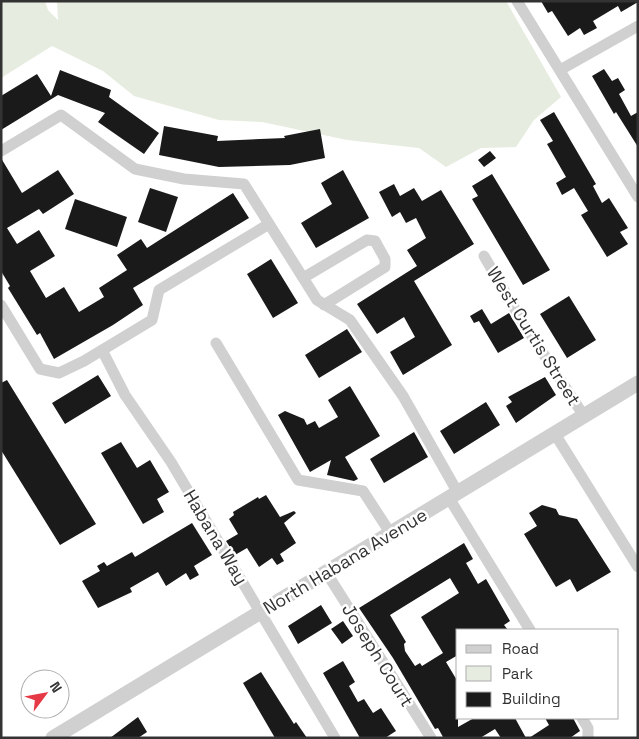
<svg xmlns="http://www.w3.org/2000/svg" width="639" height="739" font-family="'Space Grotesk',sans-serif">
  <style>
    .green { fill: #e6ecdf }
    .building { fill: #1a1a1a; fill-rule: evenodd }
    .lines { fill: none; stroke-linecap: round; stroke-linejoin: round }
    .minor { stroke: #d0d0d0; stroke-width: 11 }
    .tertiary { stroke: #d0d0d0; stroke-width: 15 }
    .labels { text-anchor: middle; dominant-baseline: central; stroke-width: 5; stroke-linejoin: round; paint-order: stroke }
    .street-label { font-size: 18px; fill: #333; stroke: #fff }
  </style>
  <rect width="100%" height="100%" fill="#fff"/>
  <path class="green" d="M1,1H45L48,10L58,20L57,1H506L561,97L534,120L516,147L481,148L446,167L419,148L347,140L262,122L219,120L134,96L103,71L52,46L1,78Z"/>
  <path class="building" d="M541,1H638V2L621,12L618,6L593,21L597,28L584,35L580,28L568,36L552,11L548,13Z
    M604,69L612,81L618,78L625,90L619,94L631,116L638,112V147L616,112L614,114L592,76Z
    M60,70L111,90L109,97L159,133L144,154L98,122L105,113L58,95L1,130V96L37,74L51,96Z
    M554,112L596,184L593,186L602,203L609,198L628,228L620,232L628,244L607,257L581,215L588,211L574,188L562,195L556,183L566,177L547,144L553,141L540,120Z
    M164,126L218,136L217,141L285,138L284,136L320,129L325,158L290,165L219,167L159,155Z
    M490,151L496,158L484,167L478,160Z
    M1,158L22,193L58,170L74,194L43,214L39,209L7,228L17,244L39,230L55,256L30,271L46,298L64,287L79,312L104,297L99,288L127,270L117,255L141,239L147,248L233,193L249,218L133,288L143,305L113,325L54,359L40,333L37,335L8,288L10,286L1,271Z
    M343,170L369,218L316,248L301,223L332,204L321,183Z
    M492,174L550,270L523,285L472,199L478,196L472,186Z
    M394,184L400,196L414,188L422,201L441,190L474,244L414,281L452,345L403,375L390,352L415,337L404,317L377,334L357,304L417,266L407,250L426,238L416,218L406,223L400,212L392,217L379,192Z
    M150,188L178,197L166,232L138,222Z
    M75,199L127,217L117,247L65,229Z
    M271,259L298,303L273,318L247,274Z
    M569,296L596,340L567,358L540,314Z
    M482,309L491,324L509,313L524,338L498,353L479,321L474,323L470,316Z
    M347,329L362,352L319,378L305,355Z
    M98,375L111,396L65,424L52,403Z
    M545,377L556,395L516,423L506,406L512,402L508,397Z
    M7,380L96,524L60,545L1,450V383Z
    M350,386L380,436L345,457L358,479L354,481L327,475L331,460L310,472L278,415L285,411L304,419L307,425L315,421L319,428L338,417L328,400Z
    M486,402L500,425L454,454L440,431Z
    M414,432L428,457L384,483L370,459Z
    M121,442L137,468L150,460L169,492L157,499L164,512L143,524L101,453Z
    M266,495L280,517L294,511L296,513L284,523L296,543L280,554L284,561L277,565L272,558L259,567L247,548L235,555L226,541L238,534L229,519L234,515L233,512L258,497L259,499Z
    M542,505L556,509L559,515L577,519L611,572L577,592L570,579L556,587L524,534L537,526L529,513Z
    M192,523L212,555L194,566L199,575L190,580L186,573L166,586L158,572L130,588L132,592L98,608L82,581L100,571L97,566L104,562L107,566L132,552L135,557Z
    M464,543L473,559L466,563L478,584L486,579L510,621L504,625L508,630H458V655L446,662L458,682V727L474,718H515L526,738H501L495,729L480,738H441L443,737L438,728L435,729L393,658L359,608ZM450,578L459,593L421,617L443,653L422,666L420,663L415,666L405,651L404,644L406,642L390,615Z
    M321,605L332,623L298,644L288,626Z
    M343,621L353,636L342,644L331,629Z
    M343,661L355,682L349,686L358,702L364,699L373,713L381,708L396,731L385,738H360L323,673Z
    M261,672L294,724L296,722L307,738H275L243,683Z
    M138,717L147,732L138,738H110Z
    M545,718H573L580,731L570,738H529L549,725Z"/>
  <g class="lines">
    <path class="minor" d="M517,1L638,197
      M560,70L638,26
      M1,151L61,115L135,169L184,179L244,184L317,300L350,320L403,396L458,493
      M484,256L522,321L584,416
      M303,278L367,240L375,241L385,259V267L324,305
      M1,305L40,369L59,373L84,361L152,320L159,290L269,224
      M216,343L298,480L363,491L391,534
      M102,350L125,395L171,462L335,738
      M555,434L638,567
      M449,498L530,630
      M326,572L431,738
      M582,718L588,728V738"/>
    <path class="tertiary" d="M53,738L638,383"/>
  </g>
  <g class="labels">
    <g class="street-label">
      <text transform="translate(534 336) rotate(58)">West Curtis Street</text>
      <text transform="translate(216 537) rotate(59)">Habana Way</text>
      <text transform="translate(345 561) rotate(-31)">North Habana Avenue</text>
      <text transform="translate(378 655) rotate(58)">Joseph Court</text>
    </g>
  </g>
  <rect width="639" height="739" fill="none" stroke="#333333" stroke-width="5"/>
  <rect x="456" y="629" width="162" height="90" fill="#ffffff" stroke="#adadad"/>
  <rect x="466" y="645" width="25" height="8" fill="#d0d0d0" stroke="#adadad"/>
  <text x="502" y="654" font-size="15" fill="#333333">Road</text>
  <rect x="466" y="666" width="25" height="15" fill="#e6ecdf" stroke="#adadad"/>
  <text x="502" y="679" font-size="15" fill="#333333">Park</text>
  <rect x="466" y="692" width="25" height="15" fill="#1a1a1a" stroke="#adadad"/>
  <text x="502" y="704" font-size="15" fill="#333333">Building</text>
  <g transform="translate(45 694) rotate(58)"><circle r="24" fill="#ffffff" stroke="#adadad"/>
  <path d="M0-4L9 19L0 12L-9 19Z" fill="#e63946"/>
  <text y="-8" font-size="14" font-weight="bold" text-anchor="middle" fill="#333333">N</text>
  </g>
</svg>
